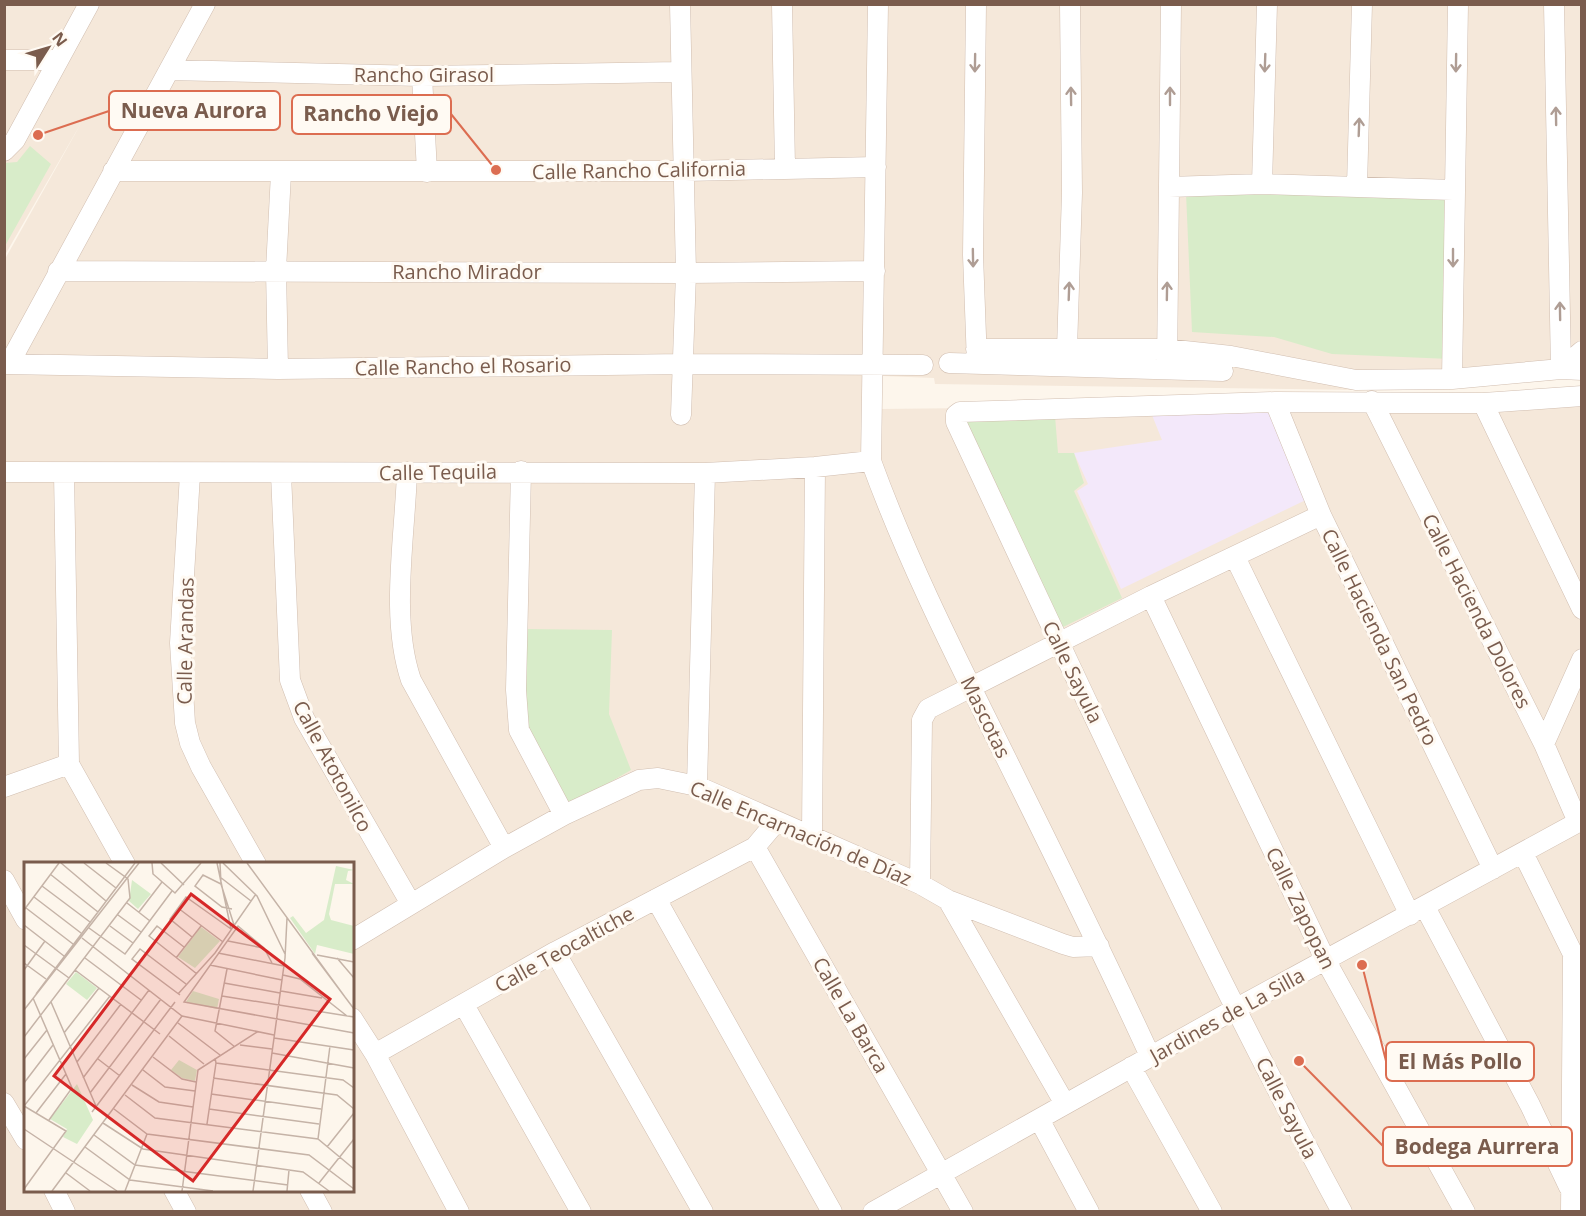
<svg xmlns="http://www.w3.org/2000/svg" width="1586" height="1216" font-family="'Open Sans',sans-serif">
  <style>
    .residential { fill: #f5e8da; fill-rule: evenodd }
    .education { fill: #f3e8fa }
    .green { fill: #d8ecc9 }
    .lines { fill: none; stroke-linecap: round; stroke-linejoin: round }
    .minor-casing { stroke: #d1beb0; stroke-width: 21 }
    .minor { stroke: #fff; stroke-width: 20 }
    .oneway { stroke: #af9d94 }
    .labels { text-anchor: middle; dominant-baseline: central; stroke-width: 6; stroke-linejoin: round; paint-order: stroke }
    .street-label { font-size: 20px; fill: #7a5c4d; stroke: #fffaf3 }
    .inset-road { fill: none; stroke: #c5b3a7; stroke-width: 1.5 }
    .view { fill: #d62828; fill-opacity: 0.15; stroke: #d62828; stroke-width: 3 }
    .inset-edge { fill: none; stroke: #7a5c4d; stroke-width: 3 }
    .leader { fill: none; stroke: #dc6d51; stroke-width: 2 }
    .callout-dot { fill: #dc6d51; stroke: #fffaf3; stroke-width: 2 }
    .callout { fill: #fffaf3; stroke: #dc6d51; stroke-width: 2 }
    .callout-label { font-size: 21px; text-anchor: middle; font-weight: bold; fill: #7a5c4d }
  </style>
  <rect width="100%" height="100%" fill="#fdf6ec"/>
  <path class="residential" d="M5,5H1581V375L1360,390L935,384L934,378L883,376L879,409L1345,404L1581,389V1211H5V259L84,118L5,255ZM26,864H352V1190H26Z"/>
  <path class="education" d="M1273,412L1312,497L1121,589L1077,491L1088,484L1074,453L1162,440L1152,415Z"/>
  <path class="green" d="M30,146L51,164L5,246V163L17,162Z
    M1186,193L1448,196L1450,359L1332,354L1274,337L1192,332Z
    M1055,416L1058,453H1074L1084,483L1074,491L1122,598L1059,629L964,418Z
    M524,629L612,630L609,714L631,770L567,807L525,724Z"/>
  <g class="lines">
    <g class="minor-casing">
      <path id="minor" d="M680,4L686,273L681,415
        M782,4L785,168
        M878,4L871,461C907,560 955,655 1002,750C1052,851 1103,953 1150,1056
        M976,4L973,255L977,363
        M1554,4L1561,369
        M4,60H58
        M169,70L422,76L679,72
        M422,76L427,172
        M4,151L15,140L89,4
        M113,171H685L876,167
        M1262,184L1267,4
        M1357,186L1362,4
        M1169,187L1262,184L1453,190
        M58,271L686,273L875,271
        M976,349H1166L1231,356L1356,380L1452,379L1561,369L1582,370
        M1067,349L1072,193L1070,4
        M949,363L1223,371
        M4,364L278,369L685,364L923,365
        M9,364L205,4
        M1167,368L1171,4
        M278,369L276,270L281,173
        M1561,369L1582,351
        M1452,379L1458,4
        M1372,401L1544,744L1578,822
        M1275,402L1321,515L1493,869
        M1483,403L1582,609
        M521,471L516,690L519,730L564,815
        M4,472L705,473L815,467L871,461
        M407,472C405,536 390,619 411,680L504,848
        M64,473L69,764L125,864
        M190,474L180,643L185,723L190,743L201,767L256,864
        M281,474L290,680L304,718L411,904
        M1235,557L1410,915
        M1151,596L1326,961L1465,1212
        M1544,744L1582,659
        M697,786L705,473
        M4,787L69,764
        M776,822L755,847L963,1212
        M812,835L815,467
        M1523,853L1573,954L1571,1212
        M4,880L26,920
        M920,884L922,720L928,709L1151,596L1321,515
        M656,899L832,1212
        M948,900L1065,1104
        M1425,907L1530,1105L1569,1187
        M352,940L504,848L564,815L639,780L658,778L697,786L920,884L948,900L1063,944L1073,947L1099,946
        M555,952L703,1212
        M464,1005L581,1212
        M352,1018L375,1054L459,1212
        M375,1054L555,952L755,847
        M1131,1067L1212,1212
        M4,1103L26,1140
        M1039,1119L1089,1212
        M54,1190L65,1212
        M174,1190L186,1212
        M310,1190L322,1212
        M873,1212L1237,1008L1582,820
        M1342,1212C1202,954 1080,687 956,422V415L960,412L1275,402L1483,403L1582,396"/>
    </g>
    <use href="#minor" class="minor"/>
  </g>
  <defs><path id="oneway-shaft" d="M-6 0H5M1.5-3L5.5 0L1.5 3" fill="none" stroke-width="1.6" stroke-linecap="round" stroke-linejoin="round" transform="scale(1.5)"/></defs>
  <g class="oneway">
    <use href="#oneway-shaft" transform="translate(975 63) rotate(91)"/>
    <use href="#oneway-shaft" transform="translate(1265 63) rotate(92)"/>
    <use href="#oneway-shaft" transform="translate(1456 63) rotate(91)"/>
    <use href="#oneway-shaft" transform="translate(1071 96) rotate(-91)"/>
    <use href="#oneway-shaft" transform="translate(1170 96) rotate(-90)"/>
    <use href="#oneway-shaft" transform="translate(1556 116) rotate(-91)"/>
    <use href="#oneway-shaft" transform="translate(1359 127) rotate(-88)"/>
    <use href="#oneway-shaft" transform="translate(973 258) rotate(89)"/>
    <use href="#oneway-shaft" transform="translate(1453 258) rotate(90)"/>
    <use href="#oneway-shaft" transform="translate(1069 291) rotate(-88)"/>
    <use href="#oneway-shaft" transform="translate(1167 291) rotate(-89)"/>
    <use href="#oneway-shaft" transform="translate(1560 311) rotate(-91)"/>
  </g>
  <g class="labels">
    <g class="street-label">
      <text x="424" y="74">Rancho Girasol</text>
      <text transform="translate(639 170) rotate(-1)">Calle Rancho California</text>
      <text x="467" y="271">Rancho Mirador</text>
      <text transform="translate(463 366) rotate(-1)">Calle Rancho el Rosario</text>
      <text transform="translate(438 472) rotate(-1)">Calle Tequila</text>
      <text transform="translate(1477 611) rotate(63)">Calle Hacienda Dolores</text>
      <text transform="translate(1380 637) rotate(64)">Calle Hacienda San Pedro</text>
      <text transform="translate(185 641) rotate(-89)">Calle Arandas</text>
      <text transform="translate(1073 672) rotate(64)">Calle Sayula</text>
      <text transform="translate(986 717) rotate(64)">Mascotas</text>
      <text transform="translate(333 766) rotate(62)">Calle Atotonilco</text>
      <text transform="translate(801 833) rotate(23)">Calle Encarnación de Díaz</text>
      <text transform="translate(1301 908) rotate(64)">Calle Zapopan</text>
      <text transform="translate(564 949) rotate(-29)">Calle Teocaltiche</text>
      <text transform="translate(851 1015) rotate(60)">Calle La Barca</text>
      <text transform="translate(1227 1015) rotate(-29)">Jardines de La Silla</text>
      <text transform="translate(1287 1108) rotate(63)">Calle Sayula</text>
    </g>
  </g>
  <g transform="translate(24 862)">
    <rect width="330" height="330" fill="#fdf6ec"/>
    <path d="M312,4L330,8L324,9L322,18L330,22H311L305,52L307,58L330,64V92L293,83L291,92L266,56L269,54L282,71L300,58ZM108,18L127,32L114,47L105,39ZM177,65L196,79L171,106L154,95ZM52,110L73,126L63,138L42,122ZM169,129L195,137L193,147L162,140ZM155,198L173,208L171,219L158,216L147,208ZM53,222L69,258L53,282L39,275L43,267L26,257Z" fill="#d8ecc9"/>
    <path class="inset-road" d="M37,1L82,39M60,1L92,26M128,1L129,12L151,31L177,1M137,1L160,23M193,1L207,67M196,1L197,22L210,63M199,1L233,34L261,92M223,1L321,135M26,12L74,50M196,15L227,39M197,22L179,13L171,24L198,45L208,47M18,24L66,60M10,35L57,71M103,41L126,59M2,46L49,82M154,46L199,80M0,48L35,1M115,50L138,20M94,53L117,70M0,63L40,94M86,64L109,81M65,66L101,92L148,29M168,75L146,57L162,35L207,67M58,76L158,154L250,173M204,79L239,86M0,83L45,116M160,85L133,64L125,74L173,112M194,91L260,104M288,91L330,147M293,93L330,100M61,96L117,138M152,96L177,64M313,96L330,116M0,101L22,117M248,101L240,86L214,64L160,140L330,171M186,103L258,118M203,107L191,169L211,185M0,108L21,79M51,108L136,172M259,113L276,117L323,154M200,121L256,131M257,129L298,136M12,132L111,1M154,132L191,91L232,32M156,133L108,97L116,87L162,122M198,134L330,155M9,136L48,226L25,258M27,140L72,244M0,148L115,1M154,161L196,193M40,171L75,126M145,174L180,202M0,175L106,36L104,17L82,1M250,176L330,188M216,183L248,187M248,191L330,206M129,195L158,217L172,220M191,196L192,201L319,218L330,226M0,197L23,168M74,197L96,214M53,200L97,142M119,208L141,225L171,229M59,216L125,128M189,216L313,233L330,247M0,221L29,183M108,223L135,240L169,245M66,231L137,137M187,232L297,247M101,233L131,256L294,277L330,307M90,247L123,272L285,293L330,327M185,247L295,262M68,250L151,140M12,251L42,212M79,261L119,287L279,310L305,329M183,262L192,201M0,267L93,329M70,273L111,303L264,323M294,277L306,184M61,285L106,318L189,329M303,285L330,251M42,311L66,329M295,321L330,277M0,327L42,269L0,244L86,134M28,329L158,154M101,329L123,272M158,329L174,208L233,170M229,329L261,96L263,56M263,329L265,308"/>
    <path class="view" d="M167,32L306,137L169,319L30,214Z"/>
    <rect width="330" height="330" class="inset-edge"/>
  </g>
  <path class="leader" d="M38 135L109 111M496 170L451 114M1362 965L1386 1061M1299 1061L1383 1146"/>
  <g class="callout-dot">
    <circle cx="38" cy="135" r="6"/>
    <circle cx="496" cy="170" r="6"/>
    <circle cx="1362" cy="965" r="6"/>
    <circle cx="1299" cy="1061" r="6"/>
  </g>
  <g class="callout">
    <rect x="109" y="91" width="171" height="39" rx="6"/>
    <rect x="292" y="95" width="159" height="39" rx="6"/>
    <rect x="1386" y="1042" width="148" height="39" rx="6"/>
    <rect x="1383" y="1127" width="189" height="39" rx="6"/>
  </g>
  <g class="callout-label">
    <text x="194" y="118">Nueva Aurora</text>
    <text x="371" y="121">Rancho Viejo</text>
    <text x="1460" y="1069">El Más Pollo</text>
    <text x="1477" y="1154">Bodega Aurrera</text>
  </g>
  <rect width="1586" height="1216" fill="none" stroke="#7a5c4d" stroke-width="12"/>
  <g transform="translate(48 48) rotate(53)" stroke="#fffaf3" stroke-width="4.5" paint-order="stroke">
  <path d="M0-4.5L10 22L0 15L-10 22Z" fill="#7a5c4d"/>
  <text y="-9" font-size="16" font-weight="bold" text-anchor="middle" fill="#7a5c4d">N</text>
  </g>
</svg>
